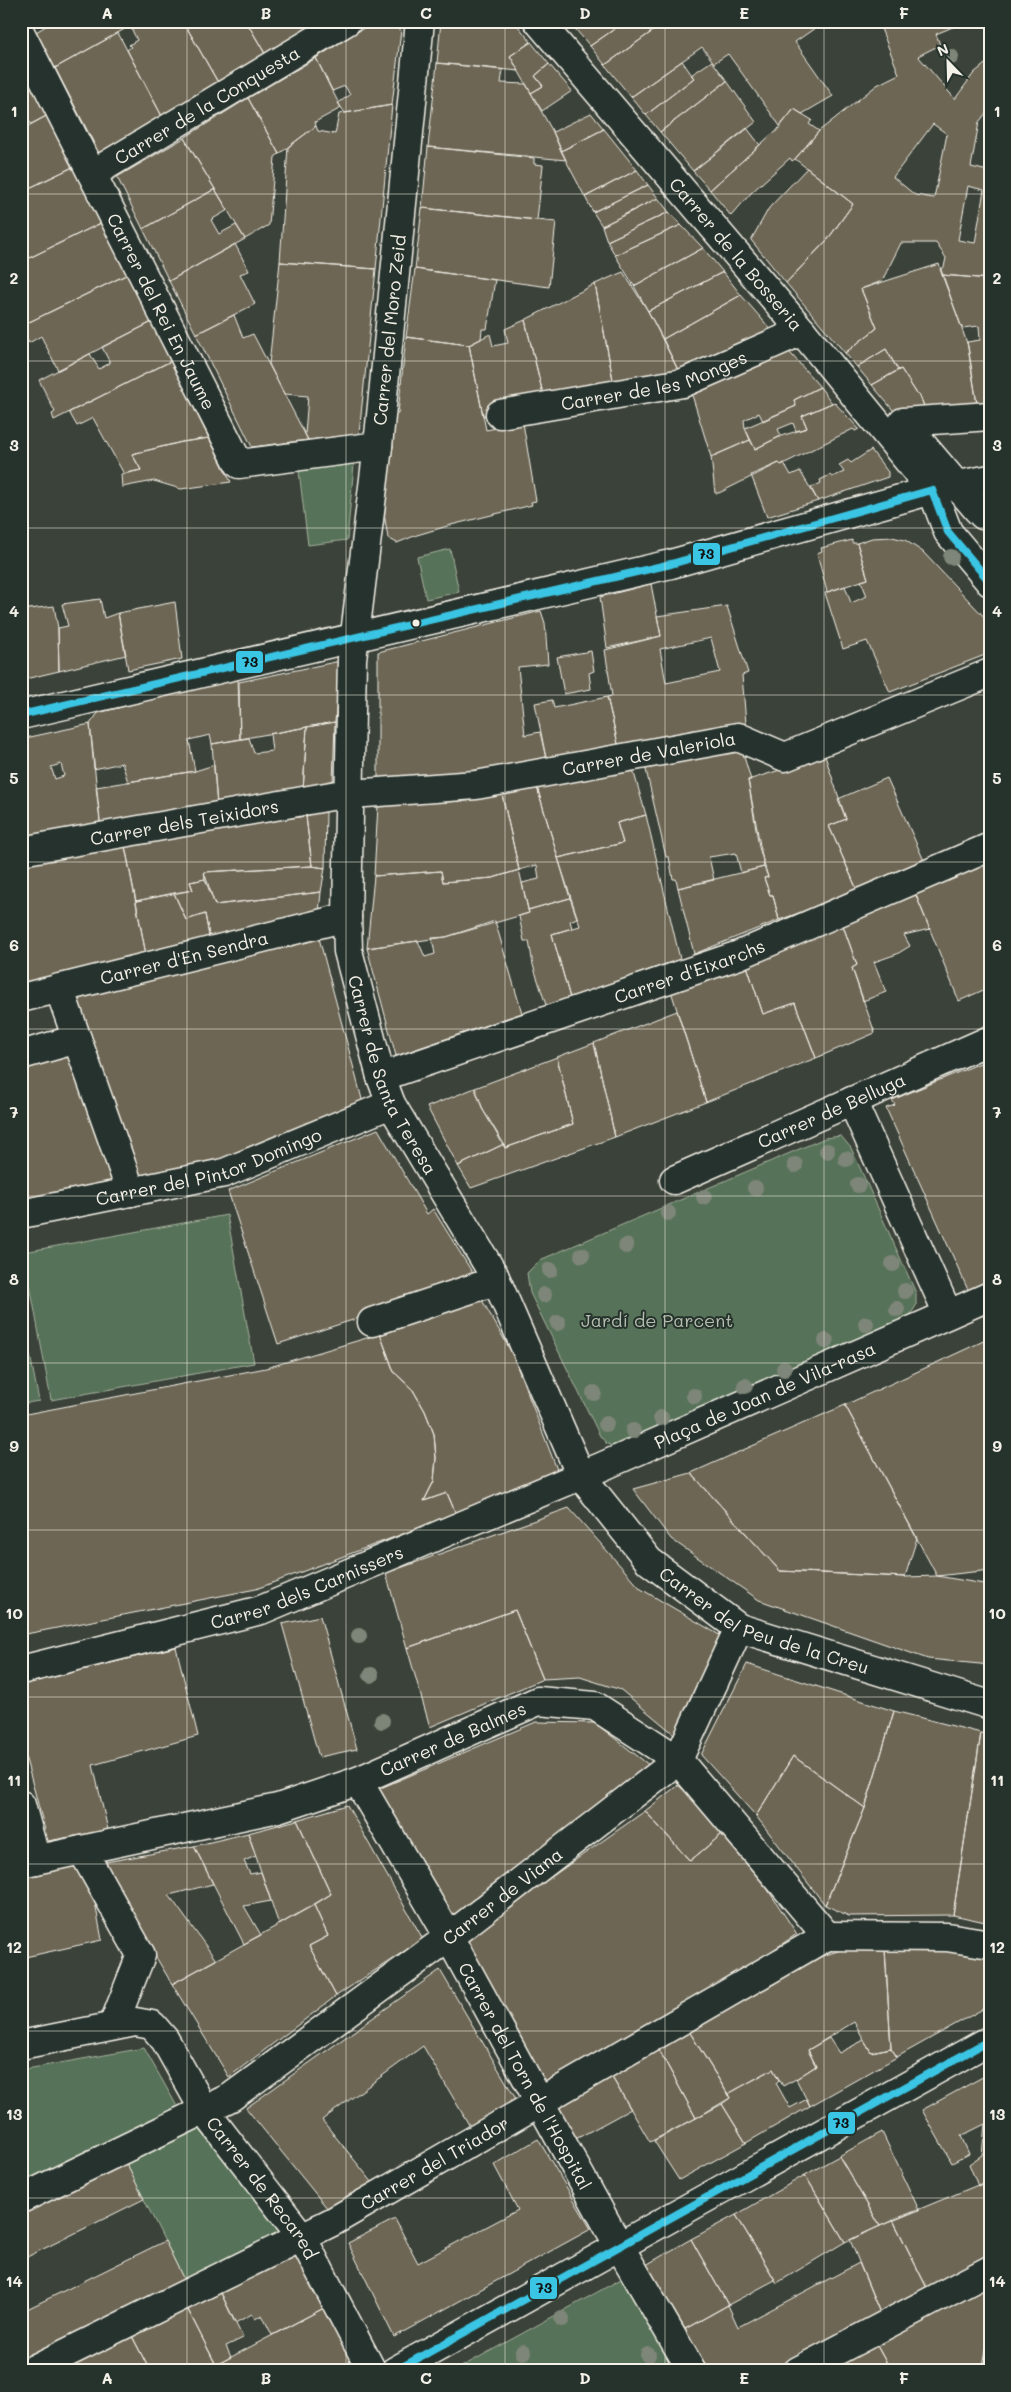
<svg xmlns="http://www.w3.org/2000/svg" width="1011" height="2392" font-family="Mali,sans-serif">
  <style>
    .green { fill: #577258; stroke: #a6b2a0 }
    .building { fill: #6d6655; stroke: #f4f1e8; fill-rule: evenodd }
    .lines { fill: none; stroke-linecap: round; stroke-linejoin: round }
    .street-casing { stroke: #f4f1e8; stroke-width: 31 }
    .street { stroke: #26332d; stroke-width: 28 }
    .bus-1-casing { stroke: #26332d; stroke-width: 11 }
    .bus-1 { stroke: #3ac5e4; stroke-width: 8 }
    .tree { fill: #7e8679 }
    .grid { fill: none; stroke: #f4f1e8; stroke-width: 1; stroke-opacity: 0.55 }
    .bus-dot { fill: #f4f1e8; stroke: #26332d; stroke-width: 2 }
    .labels { text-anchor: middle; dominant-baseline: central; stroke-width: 4; stroke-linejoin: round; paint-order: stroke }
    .street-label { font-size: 18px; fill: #f4f1e8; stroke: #26332d }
    .park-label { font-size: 18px; fill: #b5beae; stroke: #26332d }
    .line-badge { stroke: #26332d; stroke-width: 2 }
    .pale-badge-label { font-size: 14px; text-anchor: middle; font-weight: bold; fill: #111 }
    .neatline { fill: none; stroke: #f4f1e8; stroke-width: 2 }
    .grid-label { font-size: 16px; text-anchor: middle; font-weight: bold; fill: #f4f1e8 }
  </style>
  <rect width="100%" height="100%" fill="#3b4239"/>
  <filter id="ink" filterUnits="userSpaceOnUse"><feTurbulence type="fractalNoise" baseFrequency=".02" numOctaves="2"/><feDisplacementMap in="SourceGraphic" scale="10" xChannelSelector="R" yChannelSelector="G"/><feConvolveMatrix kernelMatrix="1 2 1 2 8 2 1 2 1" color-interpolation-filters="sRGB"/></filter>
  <g filter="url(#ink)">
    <path class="green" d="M354,464L347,540L308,545L299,471Z
      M450,549L459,592L426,599L417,557Z
      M841,1136L851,1148L916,1293V1306L908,1318L618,1448L607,1444L600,1436L530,1293L527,1273L540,1260L825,1138Z
      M227,1215L254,1363L51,1400L24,1252Z
      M21,1308L39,1401L21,1404Z
      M144,2048L178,2108L21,2185V2070Z
      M196,2125L282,2232L184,2280L125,2161Z
      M623,2278L675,2371H454Z"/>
    <path class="building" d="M54,21H139L55,68L36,32Z
      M139,21H160L162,25L169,21H183L220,86L164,120L127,50L131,47L129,45L137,40L130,26Z
      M183,21H246L267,57L220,86Z
      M246,21H328L267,57Z
      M375,21H387L401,30L392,105L345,113L338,103L350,95L345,86L332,91L316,58Z
      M441,21H514L531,42L510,56L519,71L437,63Z
      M573,21H626L590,46L570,23Z
      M626,21H667L605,65L590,46Z
      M667,21H675L677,25L683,21H825L795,42L833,96L802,114L794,109L780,126L728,54L714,63L702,47L631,97L605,65Z
      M878,21H967L936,34L940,45L918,56L955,99L974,73L990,60V108L979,122L971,167L988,171L990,162V279L942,275L940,269L944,267L946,258L936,243H901L882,281L861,289L877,328L845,353L786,283L828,239L853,204L795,159L819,131L877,85L899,74ZM933,124L947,134L934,198L915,195L893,177ZM968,186L984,190L975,243L958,240Z
      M118,33L164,120L101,157L55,68Z
      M531,42L549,64L535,76L543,86L531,93L510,56Z
      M316,58L341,108L315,122L316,126L279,154L248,98Z
      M21,61L50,114L31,124L24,113L21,114Z
      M682,61L694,78L646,115L631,97Z
      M712,61L727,81L660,132L646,115L694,78L691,75Z
      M437,63L503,70L501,83L526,84L553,132L566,160L428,147Z
      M549,64L572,91L542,111L531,93L543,86L535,76Z
      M727,81L756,122L693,171L660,132Z
      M248,98L279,154L275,157L269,225L245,239L184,138Z
      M392,105L376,269L280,262L288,147L316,126L318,131L335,134L339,114Z
      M794,109L812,120L809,124L819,131L795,159L792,161L790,158L752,192L731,216L710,190L773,133H775Z
      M591,113L604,129L561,151L553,132Z
      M50,114L75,166L21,192V130Z
      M747,128L760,145L710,190L693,171Z
      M604,129L637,170L585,197L561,151Z
      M184,138L215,189L143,229L117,177Z
      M428,147L534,158V164L543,165L537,220L422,208Z
      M75,166L103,222L21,262V192Z
      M807,168L853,204L828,239L786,283L751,240L769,208Z
      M637,170L648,185L593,212L585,197Z
      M648,185L658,198L602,226L593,212Z
      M215,189L228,210L211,220L219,234L236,225L245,239L169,281L143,229Z
      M658,198L669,212L607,241L602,226Z
      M422,208L556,222L549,287L415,269Z
      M669,212L681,225L615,255L607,241Z
      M103,222L128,274L21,326V262Z
      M681,225L703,248L634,286L615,255Z
      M235,244L249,271L240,274L255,304L196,334L169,281Z
      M703,248L723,272L648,311L634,286Z
      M280,262L376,269L359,434L308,440L305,434L308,396L284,394L269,364Z
      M939,264L968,346L979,417L930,420L919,394H917L901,369L898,370L886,349L857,367L845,353L877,328L861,289Z
      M415,269L495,280L487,329H482L481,339L469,345L406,337Z
      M623,272L648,311L680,374L614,385L595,284Z
      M723,272L741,295L663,339L648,311Z
      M128,274L152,322L58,370L41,336L29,343L21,326Z
      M942,275L990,279V416L979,417L967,342L980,340L979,326L962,328Z
      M595,284L614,385L544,398L525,320Z
      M741,295L773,332L680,374L663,339Z
      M234,315L243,338L253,334L308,440L252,447L196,334Z
      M525,320L544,398L483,416L469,345L490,334L493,346L508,343L505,329Z
      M152,322L171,361L54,420L52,414L55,412L39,380L90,354L99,369L110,363L102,347Z
      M406,337L469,345L486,430L523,423L536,501L531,502L532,505L451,525L417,535L397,543L388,538L383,507L392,412L398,413Z
      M785,347L820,387L794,400L796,406L763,421L759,413L744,420L745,428L750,440L711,457L692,395Z
      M886,349L898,370L872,385L857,367Z
      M171,361L209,438L182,442L132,454L141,470L124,474L93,418L77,426L69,412Z
      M901,369L917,394H919L930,420L903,422L872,385Z
      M820,387L832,403L802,416L807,428L796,431L793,423L778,429L781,436L755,449L745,428L796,406L794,400Z
      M21,390H24L27,395L21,397Z
      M834,402L859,429L855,431L853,429L781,465L779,463L719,493H715L711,457L750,440L755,449L781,436L807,428L802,416Z
      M209,438L231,482L181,489L154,481L122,487L121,474L141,470L132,454L182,442Z
      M871,450L888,472V477L818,501L811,488L821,483L820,480L830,475L832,477L844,472L839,465L848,460L851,463Z
      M779,463L781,465L784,463L791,475L800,471L818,501L767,517L751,475Z
      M892,537L905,540L923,552L990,623V653L890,692L867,641L843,649L825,593L845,586L851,603L867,596L861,581L868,579L857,543L872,538Z
      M852,540V543H857L868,579L827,592L817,553L822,551L821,548Z
      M651,584L661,636L607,648L600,597Z
      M100,599L104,618L118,613L126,655L59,671L58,628L68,626L62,604Z
      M175,602L182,659L128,670L118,613Z
      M54,606L58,628L59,671L21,680V610Z
      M727,606L748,673L742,675L746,723L620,752L607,697L612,696L605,650L661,636L657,616ZM711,638L720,672L666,683L660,649Z
      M541,611L545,623L548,664L518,667L525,735L540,732L547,763L378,785V652Z
      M591,651L594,671L589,673L591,689L564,694L557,657Z
      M340,661L335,722L240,739L239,682Z
      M238,678L240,739L212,744L210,735L189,740L195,771L128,782L122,763L94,769L90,724L98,713Z
      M607,697L619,748L547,763L535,703L552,700L554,708Z
      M335,722L333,784L303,791L307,727Z
      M90,724L101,830L21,842V739ZM61,764L64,776L55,779L51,767Z
      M307,727L303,791L217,806L212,744L249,738L254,753L272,751L270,734Z
      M739,740L751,780H748L764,867L741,873L736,853L709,857L714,880L678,888L676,879H673L669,857H666L644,761Z
      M825,756L846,819L829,826L858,892L779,920L773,895H770L764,878L768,877L759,847L748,780Z
      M214,765L217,806L101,830L96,787L195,771Z
      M632,766L646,815L617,823L623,843L558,858L537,787Z
      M887,778L926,865L858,892L829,826L846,819L838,799Z
      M537,787L570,898L528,910L522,883L539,879L537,865L519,870L502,794Z
      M502,794L519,870L493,878L443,882L441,871L374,876L378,805L467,801Z
      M326,810L325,868L312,866L306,816Z
      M646,815L680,959L570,998L552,934L580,926L558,858L623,843L617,823Z
      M306,816L312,866L204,872L205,879L190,882L193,890L136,901L124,841Z
      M124,841L146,955L21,988V860Z
      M990,860V987L959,1001L915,893Z
      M312,866L325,868L321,892L215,905L204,872Z
      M764,867L768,877L764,878L770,895H773L779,920L694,954L678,888Z
      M519,870L529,913L446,937L367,948L374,876L441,871L443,882L493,878Z
      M205,879L215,905L321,892L319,913L210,941L205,914L186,920L174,893L193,890L190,882Z
      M174,893L186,920L205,914L210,941L146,955L136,901Z
      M915,893L930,929L904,935L910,946L897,954L874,962L886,992L863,1001L852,968L857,965L841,920Z
      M570,898L577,918L570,921L572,928L552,934L570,998L546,1005L533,965L529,941H524L519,916L529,913L528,910Z
      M841,920L857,965L852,968L875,1033L816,1058L795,1003L763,1014L745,960Z
      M495,921L522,1013L396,1056L367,948L418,941L425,957L435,954L432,938L446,937Z
      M319,938L363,1103L229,1157L135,1178L68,994Z
      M745,960L763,1014L795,1003L816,1058L706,1102L670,988Z
      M677,1011L706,1102L615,1137L594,1043Z
      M594,1043L615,1137L471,1188L458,1166L504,1144L505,1148L573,1124L557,1057Z
      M76,1049L121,1181L21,1202V1065Z
      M557,1057L573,1124L505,1148L483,1110L475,1088Z
      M990,1059V1280L968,1290L886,1108L895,1105L892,1100Z
      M475,1088L483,1110L504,1144L458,1166L427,1107Z
      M378,1129L427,1214L433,1209L477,1280L278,1344L228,1191Z
      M482,1300L512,1353L558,1472L456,1514L447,1493L424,1501L434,1481L436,1458L434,1434L425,1411L413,1390L394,1372L380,1334Z
      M380,1334L394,1372L413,1390L425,1411L434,1434L436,1458L434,1481L424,1501L447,1493L456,1514L256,1589L21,1635V1415L266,1368Z
      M990,1338V1570L937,1576L845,1405Z
      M845,1405L917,1538L905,1577L780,1571L691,1473Z
      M691,1473L780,1571L905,1577L937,1576L990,1585V1665L928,1659L759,1600L671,1539L633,1489Z
      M569,1508L641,1589L733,1643L686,1744L621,1690L580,1677L543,1679L515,1610L407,1648L386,1573Z
      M515,1610L543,1679L430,1727L407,1648Z
      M320,1616L357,1749L319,1757L282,1624Z
      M176,1647L198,1736L93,1765L108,1830L48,1841L21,1741V1685Z
      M747,1664L894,1711L865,1808L793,1756L756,1816L701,1755Z
      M894,1711L981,1733L953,1915L849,1916L825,1905L865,1808Z
      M536,1722L595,1723L649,1765L450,1920L376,1790Z
      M981,1733H990V1923L953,1915Z
      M793,1756L865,1808L825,1905L756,1816Z
      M678,1785L728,1829L690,1861L645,1811Z
      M347,1805L423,1939L336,1996L309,1946L328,1936L314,1905L331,1894L297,1820Z
      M645,1811L690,1861L728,1829L797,1934L728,1980L546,2088L459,1942Z
      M297,1820L331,1894L279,1925L248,1833Z
      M248,1833L256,1856L244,1861L250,1874L261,1872L271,1901L244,1906L261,1935L244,1944L194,1846Z
      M194,1846L213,1884L169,1895L216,1960L172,1984L100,1863Z
      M76,1864L92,1886L102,1940L21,1958V1875Z
      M314,1905L328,1936L309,1946L336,1996L229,2077L172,1984Z
      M885,1949H942L990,1958V2005L897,2057L891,2048Z
      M885,1949L891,2048L871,2052L854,2022L808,2050L816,2066L796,2079L783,2086L773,2069L728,2094L689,2031L813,1959L841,1950Z
      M440,1970L519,2104L472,2130L423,2046L322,2120L373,2183L327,2208L246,2108Z
      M689,2031L730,2098L696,2118L658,2048Z
      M829,2038L839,2053L864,2040L871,2052L891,2048L897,2057L810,2106L796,2079L816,2066L808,2050Z
      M658,2048L696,2118L650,2142L610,2074Z
      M773,2069L779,2080L776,2083L790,2108L807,2099L810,2106L746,2143L722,2104L730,2098L728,2094Z
      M990,2073V2180L978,2186L969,2164L982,2155L985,2124L961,2136L969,2154L952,2163L922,2110Z
      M610,2074L631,2109L572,2141L555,2108Z
      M722,2104L746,2143L679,2180L654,2141Z
      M882,2132L919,2210L880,2226L839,2156Z
      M538,2139L591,2229L394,2337L348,2243L395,2219L418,2263L518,2210L494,2165Z
      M839,2156L880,2226L845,2242L805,2175Z
      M125,2161L144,2199L21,2260V2213Z
      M805,2175L845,2242L777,2283L736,2215Z
      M990,2180V2254L927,2288L893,2220Z
      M736,2215L775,2280L728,2305L691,2239Z
      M893,2220L927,2288L880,2313L850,2240Z
      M691,2239L728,2305L685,2329L646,2265Z
      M165,2241L184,2280L21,2361V2312Z
      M298,2253L324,2308L272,2335L262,2315L255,2319L252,2314L235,2323L221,2293Z
      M859,2263L880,2313L769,2371H709L685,2329L728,2305L738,2327Z
      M984,2287L990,2291V2327L982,2371H891L876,2344Z
      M221,2293L243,2338L226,2346L231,2357L216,2365L187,2308Z
      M187,2308L216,2365L204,2371H150L132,2336Z
      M324,2308L351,2362L335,2371H219L216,2365Z
      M132,2336L150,2371H63Z
      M876,2344L891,2371H826Z
      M216,2365L219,2371H204Z"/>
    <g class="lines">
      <g class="street-casing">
        <g id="street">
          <path id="s1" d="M420,21L378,446L352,659L347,917L348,951L381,1077L391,1104L494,1275L581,1476L649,1561L739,1628L990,1705"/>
          <path id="s2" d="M538,21L802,331L932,490L948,532L990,582"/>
          <path id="s3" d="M21,34L239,464L378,446"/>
          <path id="s4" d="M92,174L347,21"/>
          <path id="s5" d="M500,414L683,383L802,331"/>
          <path d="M990,416L903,422L977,509L983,515L990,507"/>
          <path d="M21,715L671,564L932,490L990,479"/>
          <path id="s6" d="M21,851L337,795L476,785L738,737L785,757L990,673"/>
          <path d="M59,988L131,1192"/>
          <path id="s7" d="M21,998L347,917"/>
          <path d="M21,1055L77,1039"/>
          <path id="s8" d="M381,1077L739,955L990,847"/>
          <path d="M852,1101L948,1314"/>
          <path id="s9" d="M674,1180L990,1040"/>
          <path id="s10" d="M21,1214L224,1173L391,1104"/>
          <path d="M372,1322L489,1283L494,1275"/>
          <path id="s11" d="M21,1670L261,1610L601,1467L990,1296"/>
          <path id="s12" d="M358,1781L449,1937L610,2230L692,2371"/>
          <path d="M21,1805L36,1860"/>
          <path d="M82,1850L141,1955L113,2026"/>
          <path id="s13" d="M21,1863L278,1808L358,1781L538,1701L595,1706L678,1760L827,1936"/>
          <path d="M827,1936L947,1937L990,1944"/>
          <path id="s14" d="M21,2045L135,2022L152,2025L165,2040L204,2110L302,2237L372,2371"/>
          <path id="s15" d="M21,2199L231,2097L449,1937L678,1760L739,1628"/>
          <path id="s16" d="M30,2371L334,2221L827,1936"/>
          <path d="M395,2371L990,2040"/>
          <path d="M798,2371L990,2270"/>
        </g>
      </g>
      <use href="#street" class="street"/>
      <g class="bus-1-casing">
        <path id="bus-1" d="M932,490L948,532L990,582
          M21,715L671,564L932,490
          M395,2371L990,2040"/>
      </g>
      <use href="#bus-1" class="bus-1"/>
    </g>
    <g class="tree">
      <circle cx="951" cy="57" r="8"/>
      <circle cx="951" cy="557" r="8"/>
      <circle cx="827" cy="1151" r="8"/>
      <circle cx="846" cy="1159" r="8"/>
      <circle cx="795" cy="1165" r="8"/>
      <circle cx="858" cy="1185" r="8"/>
      <circle cx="755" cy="1188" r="8"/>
      <circle cx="704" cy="1197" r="8"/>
      <circle cx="668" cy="1213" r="8"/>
      <circle cx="626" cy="1246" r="8"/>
      <circle cx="582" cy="1255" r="8"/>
      <circle cx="893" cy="1264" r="8"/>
      <circle cx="550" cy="1270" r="8"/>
      <circle cx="905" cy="1291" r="8"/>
      <circle cx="544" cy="1295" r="8"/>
      <circle cx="897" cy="1309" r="8"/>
      <circle cx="558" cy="1323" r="8"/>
      <circle cx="866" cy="1324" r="8"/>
      <circle cx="826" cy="1341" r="8"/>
      <circle cx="784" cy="1369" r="8"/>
      <circle cx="745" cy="1386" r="8"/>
      <circle cx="594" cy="1393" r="8"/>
      <circle cx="694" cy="1396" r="8"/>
      <circle cx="661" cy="1418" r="8"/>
      <circle cx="606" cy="1424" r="8"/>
      <circle cx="633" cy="1431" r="8"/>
      <circle cx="359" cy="1636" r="8"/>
      <circle cx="371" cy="1675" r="8"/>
      <circle cx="382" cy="1721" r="8"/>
      <circle cx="562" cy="2319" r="8"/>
      <circle cx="523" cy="2352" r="8"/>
      <circle cx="648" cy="2355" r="8"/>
    </g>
  </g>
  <path class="grid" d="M187,21V2371M346,21V2371M505,21V2371M665,21V2371M824,21V2371M21,194H990M21,361H990M21,528H990M21,695H990M21,862H990M21,1029H990M21,1196H990M21,1363H990M21,1530H990M21,1697H990M21,1864H990M21,2031H990M21,2198H990"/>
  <circle class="bus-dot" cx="416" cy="623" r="4.5"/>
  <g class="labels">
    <g class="street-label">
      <text stroke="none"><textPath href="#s4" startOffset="134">Carrer de la Conquesta</textPath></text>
      <text stroke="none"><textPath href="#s2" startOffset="306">Carrer de la Bosseria</textPath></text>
      <text stroke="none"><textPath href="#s3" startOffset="311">Carrer del Rei En Jaume</textPath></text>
      <text transform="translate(389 330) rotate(-84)">Carrer del Moro Zeid</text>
      <text stroke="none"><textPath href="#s5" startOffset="158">Carrer de les Monges</textPath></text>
      <text stroke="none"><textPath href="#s6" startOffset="636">Carrer de Valeriola</textPath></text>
      <text stroke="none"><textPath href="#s6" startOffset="166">Carrer dels Teixidors</textPath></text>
      <text stroke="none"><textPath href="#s7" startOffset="168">Carrer d'En Sendra</textPath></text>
      <text stroke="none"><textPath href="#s8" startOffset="326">Carrer d'Eixarchs</textPath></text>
      <text stroke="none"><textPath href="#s1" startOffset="1066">Carrer de Santa Teresa</textPath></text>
      <text stroke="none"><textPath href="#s9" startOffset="172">Carrer de Belluga</textPath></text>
      <text stroke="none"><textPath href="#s10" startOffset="194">Carrer del Pintor Domingo</textPath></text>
      <text stroke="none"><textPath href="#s11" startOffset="795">Plaça de Joan de Vila-rasa</textPath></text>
      <text stroke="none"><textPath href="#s11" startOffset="298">Carrer dels Carnissers</textPath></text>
      <text stroke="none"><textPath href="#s1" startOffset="1752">Carrer del Peu de la Creu</textPath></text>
      <text stroke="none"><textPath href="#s13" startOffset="451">Carrer de Balmes</textPath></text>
      <text stroke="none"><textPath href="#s15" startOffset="571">Carrer de Viana</textPath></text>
      <text stroke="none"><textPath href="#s12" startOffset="339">Carrer del Torn de l'Hospital</textPath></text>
      <text stroke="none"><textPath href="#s16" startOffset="455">Carrer del Triador</textPath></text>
      <text stroke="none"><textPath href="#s14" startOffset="331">Carrer de Recared</textPath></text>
    </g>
    <g class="park-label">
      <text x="657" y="1320">Jardí de Parcent</text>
    </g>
  </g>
  <g class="line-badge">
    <rect x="692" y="542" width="29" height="24" rx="5" fill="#3ac5e4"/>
    <rect x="235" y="650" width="29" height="24" rx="5" fill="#3ac5e4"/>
    <rect x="827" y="2111" width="29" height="24" rx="5" fill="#3ac5e4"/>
    <rect x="529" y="2276" width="29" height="24" rx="5" fill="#3ac5e4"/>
  </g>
  <g class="pale-badge-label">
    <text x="706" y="559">73</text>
    <text x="250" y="667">73</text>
    <text x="841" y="2128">73</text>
    <text x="544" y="2293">73</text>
  </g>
  <rect width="1011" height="2392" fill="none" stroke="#26332d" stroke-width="55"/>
  <g transform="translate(948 62) rotate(337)" stroke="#26332d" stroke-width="4" paint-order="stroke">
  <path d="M0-4L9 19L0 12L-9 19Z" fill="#f4f1e8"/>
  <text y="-8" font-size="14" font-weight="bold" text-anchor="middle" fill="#f4f1e8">N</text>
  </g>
  <rect x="28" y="28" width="956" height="2336" class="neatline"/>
  <g class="grid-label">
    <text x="107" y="19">A</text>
    <text x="266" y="19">B</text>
    <text x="426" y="19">C</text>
    <text x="585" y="19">D</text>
    <text x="744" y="19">E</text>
    <text x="904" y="19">F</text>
    <text x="14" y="117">1</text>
    <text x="997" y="117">1</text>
    <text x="14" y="284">2</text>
    <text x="997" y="284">2</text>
    <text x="14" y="451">3</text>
    <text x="997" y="451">3</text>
    <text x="14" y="617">4</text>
    <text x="997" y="617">4</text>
    <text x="14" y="784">5</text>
    <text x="997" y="784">5</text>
    <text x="14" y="951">6</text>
    <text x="997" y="951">6</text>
    <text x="14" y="1118">7</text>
    <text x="997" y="1118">7</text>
    <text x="14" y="1285">8</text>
    <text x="997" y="1285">8</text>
    <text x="14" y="1452">9</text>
    <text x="997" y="1452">9</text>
    <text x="14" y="1619">10</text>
    <text x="997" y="1619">10</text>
    <text x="14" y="1786">11</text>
    <text x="997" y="1786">11</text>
    <text x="14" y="1953">12</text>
    <text x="997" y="1953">12</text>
    <text x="14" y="2120">13</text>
    <text x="997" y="2120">13</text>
    <text x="14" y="2287">14</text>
    <text x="997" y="2287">14</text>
    <text x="107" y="2384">A</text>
    <text x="266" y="2384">B</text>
    <text x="426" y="2384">C</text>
    <text x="585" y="2384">D</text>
    <text x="744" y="2384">E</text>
    <text x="904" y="2384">F</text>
  </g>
</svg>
